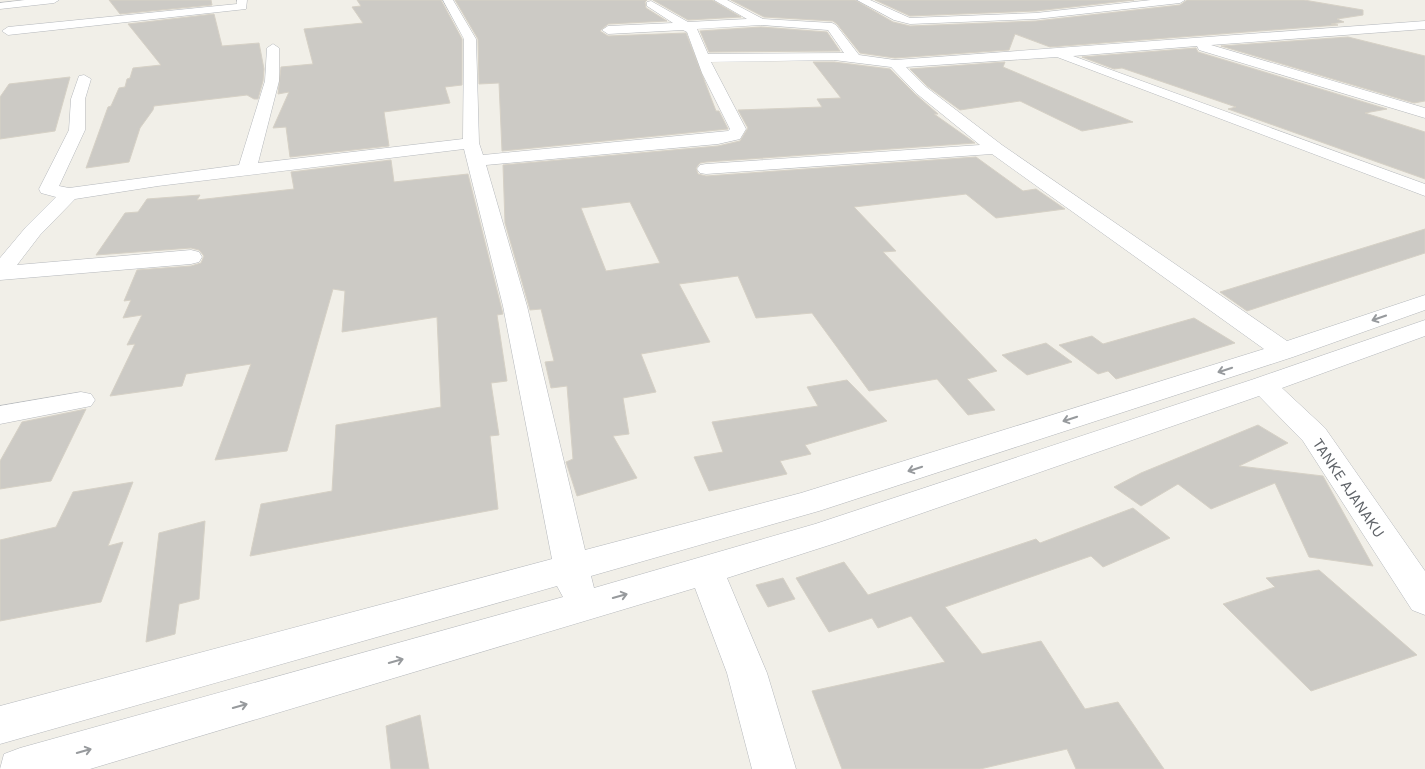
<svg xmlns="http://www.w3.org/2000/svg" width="1425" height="769" font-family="Karla,sans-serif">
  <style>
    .building { fill: #cccac5; stroke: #d6d1c6; fill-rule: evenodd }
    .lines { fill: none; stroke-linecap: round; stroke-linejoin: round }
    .minor-casing { stroke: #b5b8bc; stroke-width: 1 }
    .minor { fill: #fff; fill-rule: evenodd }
    .oneway { stroke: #979a9d }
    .labels { text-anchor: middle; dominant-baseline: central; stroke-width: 4; stroke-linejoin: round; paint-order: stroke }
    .street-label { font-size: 16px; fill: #5f6368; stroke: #fff }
  </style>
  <rect width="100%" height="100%" fill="#f1efe8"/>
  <path class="building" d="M109,0H211L212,5L120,14Z
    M357,0H441L462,39V85L445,87L450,103L384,112L389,146L290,157L286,127L273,128L289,92L278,94L281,67L313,64L304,29L363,23L352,7L361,6Z
    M455,0H647L645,2L646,8L667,21L608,24L600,31L608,36L686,33L716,111H719L728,129L502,151L499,83L479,84L478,39Z
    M653,0H712L741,17L688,20Z
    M731,0H855L893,22L910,26L1036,21L1180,5L1187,0H1304L1363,10V15L1337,19L1344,22L1331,24L1338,25L1050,47L1015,34L1009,50L895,58L860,53L837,24L833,21L764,17Z
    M875,0H1134L1036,11L910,16Z
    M214,14L222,46L259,43L264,69L263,81L258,99H254L247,95L154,106L153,110L140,128L129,162L86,168L108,107L111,106L119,88L125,87L127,79L130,78L133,68L161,65L128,24Z
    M761,27L827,32L840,51L709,52L700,31Z
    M1348,37L1425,56V101L1414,103L1221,46Z
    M1196,48L1198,52L1387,109L1365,113L1425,132V179L1228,109L1236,107L1122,68L1114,69L1082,57Z
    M813,62H834L890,69L915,94L938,114H934L975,143L706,162L700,163L696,168L698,174L706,176L976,157L1023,191L1036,189L1065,209L996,218L966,194L854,207L896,251L883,252L997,371L967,379L995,410L968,415L937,379L869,391L812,313L756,318L738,276L679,284L710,342L641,354L656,392L623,398L629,434L613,436L637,478L577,496L566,462L573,459L567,386L551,388L545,362L554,361L541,309L530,310L505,223L503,165L718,146L740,141L748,128L738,110L822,107L817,99L841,98ZM630,202L660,263L606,271L581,208Z
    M1005,62L1003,67L1133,122L1082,131L1020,101L960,110L927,86L910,69Z
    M70,77L55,131L0,139V97L9,84Z
    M391,160L394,182L468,174L503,314L497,315L507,381L491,383L499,435L490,436L498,509L250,556L261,504L332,491L336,425L441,407L437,317L342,332L345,291L333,289L287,451L215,460L251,364L186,374L182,386L110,396L135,344L127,345L142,315L123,318L131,300L124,301L137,270L191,266L201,263L204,256L199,250L191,248L96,255L125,213L138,212L147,199L200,195L197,200L294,189L291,172Z
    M1425,229V253L1247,311L1220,292Z
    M1194,318L1235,343L1116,379L1108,371L1098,374L1059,345L1092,336L1103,344Z
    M1046,343L1072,362L1027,375L1002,355Z
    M847,380L887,421L805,445L811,454L780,461L787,474L709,491L694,457L723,452L712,422L818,406L807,387Z
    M86,409L51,481L0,489V461L22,422Z
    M1258,425L1288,443L1239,466L1323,476L1373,566L1309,557L1275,483L1211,509L1178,484L1141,506L1114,487L1141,473Z
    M133,482L108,546L123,542L101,602L0,621V540L56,527L73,492Z
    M1133,508L1170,538L1103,567L1091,556L945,607L982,654L1041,641L1085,709L1118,702L1164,769H1076L1067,749L980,769H842L812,691L945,662L911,616L878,628L872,618L829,632L796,578L844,562L868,595L1036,539L1040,543Z
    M205,521L199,599L179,604L175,634L146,642L159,533Z
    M1319,570L1417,655L1311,691L1223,604L1275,587L1266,578Z
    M783,578L795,599L768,607L756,585Z
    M420,715L429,769H391L386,726Z"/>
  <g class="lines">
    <g class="minor-casing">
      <path id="minor" d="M25,0H59L54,3L0,9V3Z
        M237,0H247L246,9L8,35L2,31L8,27L237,4Z
        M443,0H453L476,39L479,143L483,155L728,131L730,129L702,73L687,32L683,30L608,34L602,30L608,26L673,23L647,6V2L651,1L688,22L747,19L714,0H727L763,19L832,23L836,25L859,55L895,60L1425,21V29L1211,45L1425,108V118L1199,50L1197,46L1073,56L1425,184V196L1057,57L906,67L926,87L1002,145L1287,341L1425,295V310L1293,357L819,511L591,576L594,588L815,524L1254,379L1425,320V336L1282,388L1325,428L1425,571V615L1412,610L1303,441L1259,396L839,542L727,578L767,673L796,769H752L727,673L695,588L90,769H0L4,754L20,748L563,597L557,586L0,744V706L552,559L503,306L464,149L158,186L75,199L40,235L17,265L191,250L199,252L202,257L199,262L191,264L0,280V258L26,227L56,197L41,193L39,189L69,130L71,99L79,76L84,75L91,79L85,99V130L59,186L69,188L239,165L265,81L267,48L273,44L279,48V81L258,163L463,139L464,39ZM761,25L828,30L844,53L708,54L697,29ZM834,60L891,67L916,93L980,145L706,164L700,165L697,169L700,173L706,174L992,154L1264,349L801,493L585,550L527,306L486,165L718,144L740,139L746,129L711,62Z
        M857,0H870L910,18L1036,13L1151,0H1185L1180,3L1036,19L910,24L894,20Z
        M81,392L91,394L95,400L91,406L0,424V406Z"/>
    </g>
    <use href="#minor" class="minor"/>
  </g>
  <defs><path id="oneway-shaft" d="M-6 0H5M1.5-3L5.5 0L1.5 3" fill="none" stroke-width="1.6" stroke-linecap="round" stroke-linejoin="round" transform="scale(1.25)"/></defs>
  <g class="oneway">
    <use href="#oneway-shaft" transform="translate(1379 318) rotate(161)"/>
    <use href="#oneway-shaft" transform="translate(1225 370) rotate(162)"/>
    <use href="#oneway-shaft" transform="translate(1070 419) rotate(162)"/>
    <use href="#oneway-shaft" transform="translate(915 469) rotate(162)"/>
    <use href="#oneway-shaft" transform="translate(620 596) rotate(-16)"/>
    <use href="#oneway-shaft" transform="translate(396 661) rotate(-16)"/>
    <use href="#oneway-shaft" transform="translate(240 706) rotate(-16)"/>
    <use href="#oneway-shaft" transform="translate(84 751) rotate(-16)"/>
  </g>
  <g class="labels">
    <g class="street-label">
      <text transform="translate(1349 488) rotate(56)">TANKE AJANAKU</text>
    </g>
  </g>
</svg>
